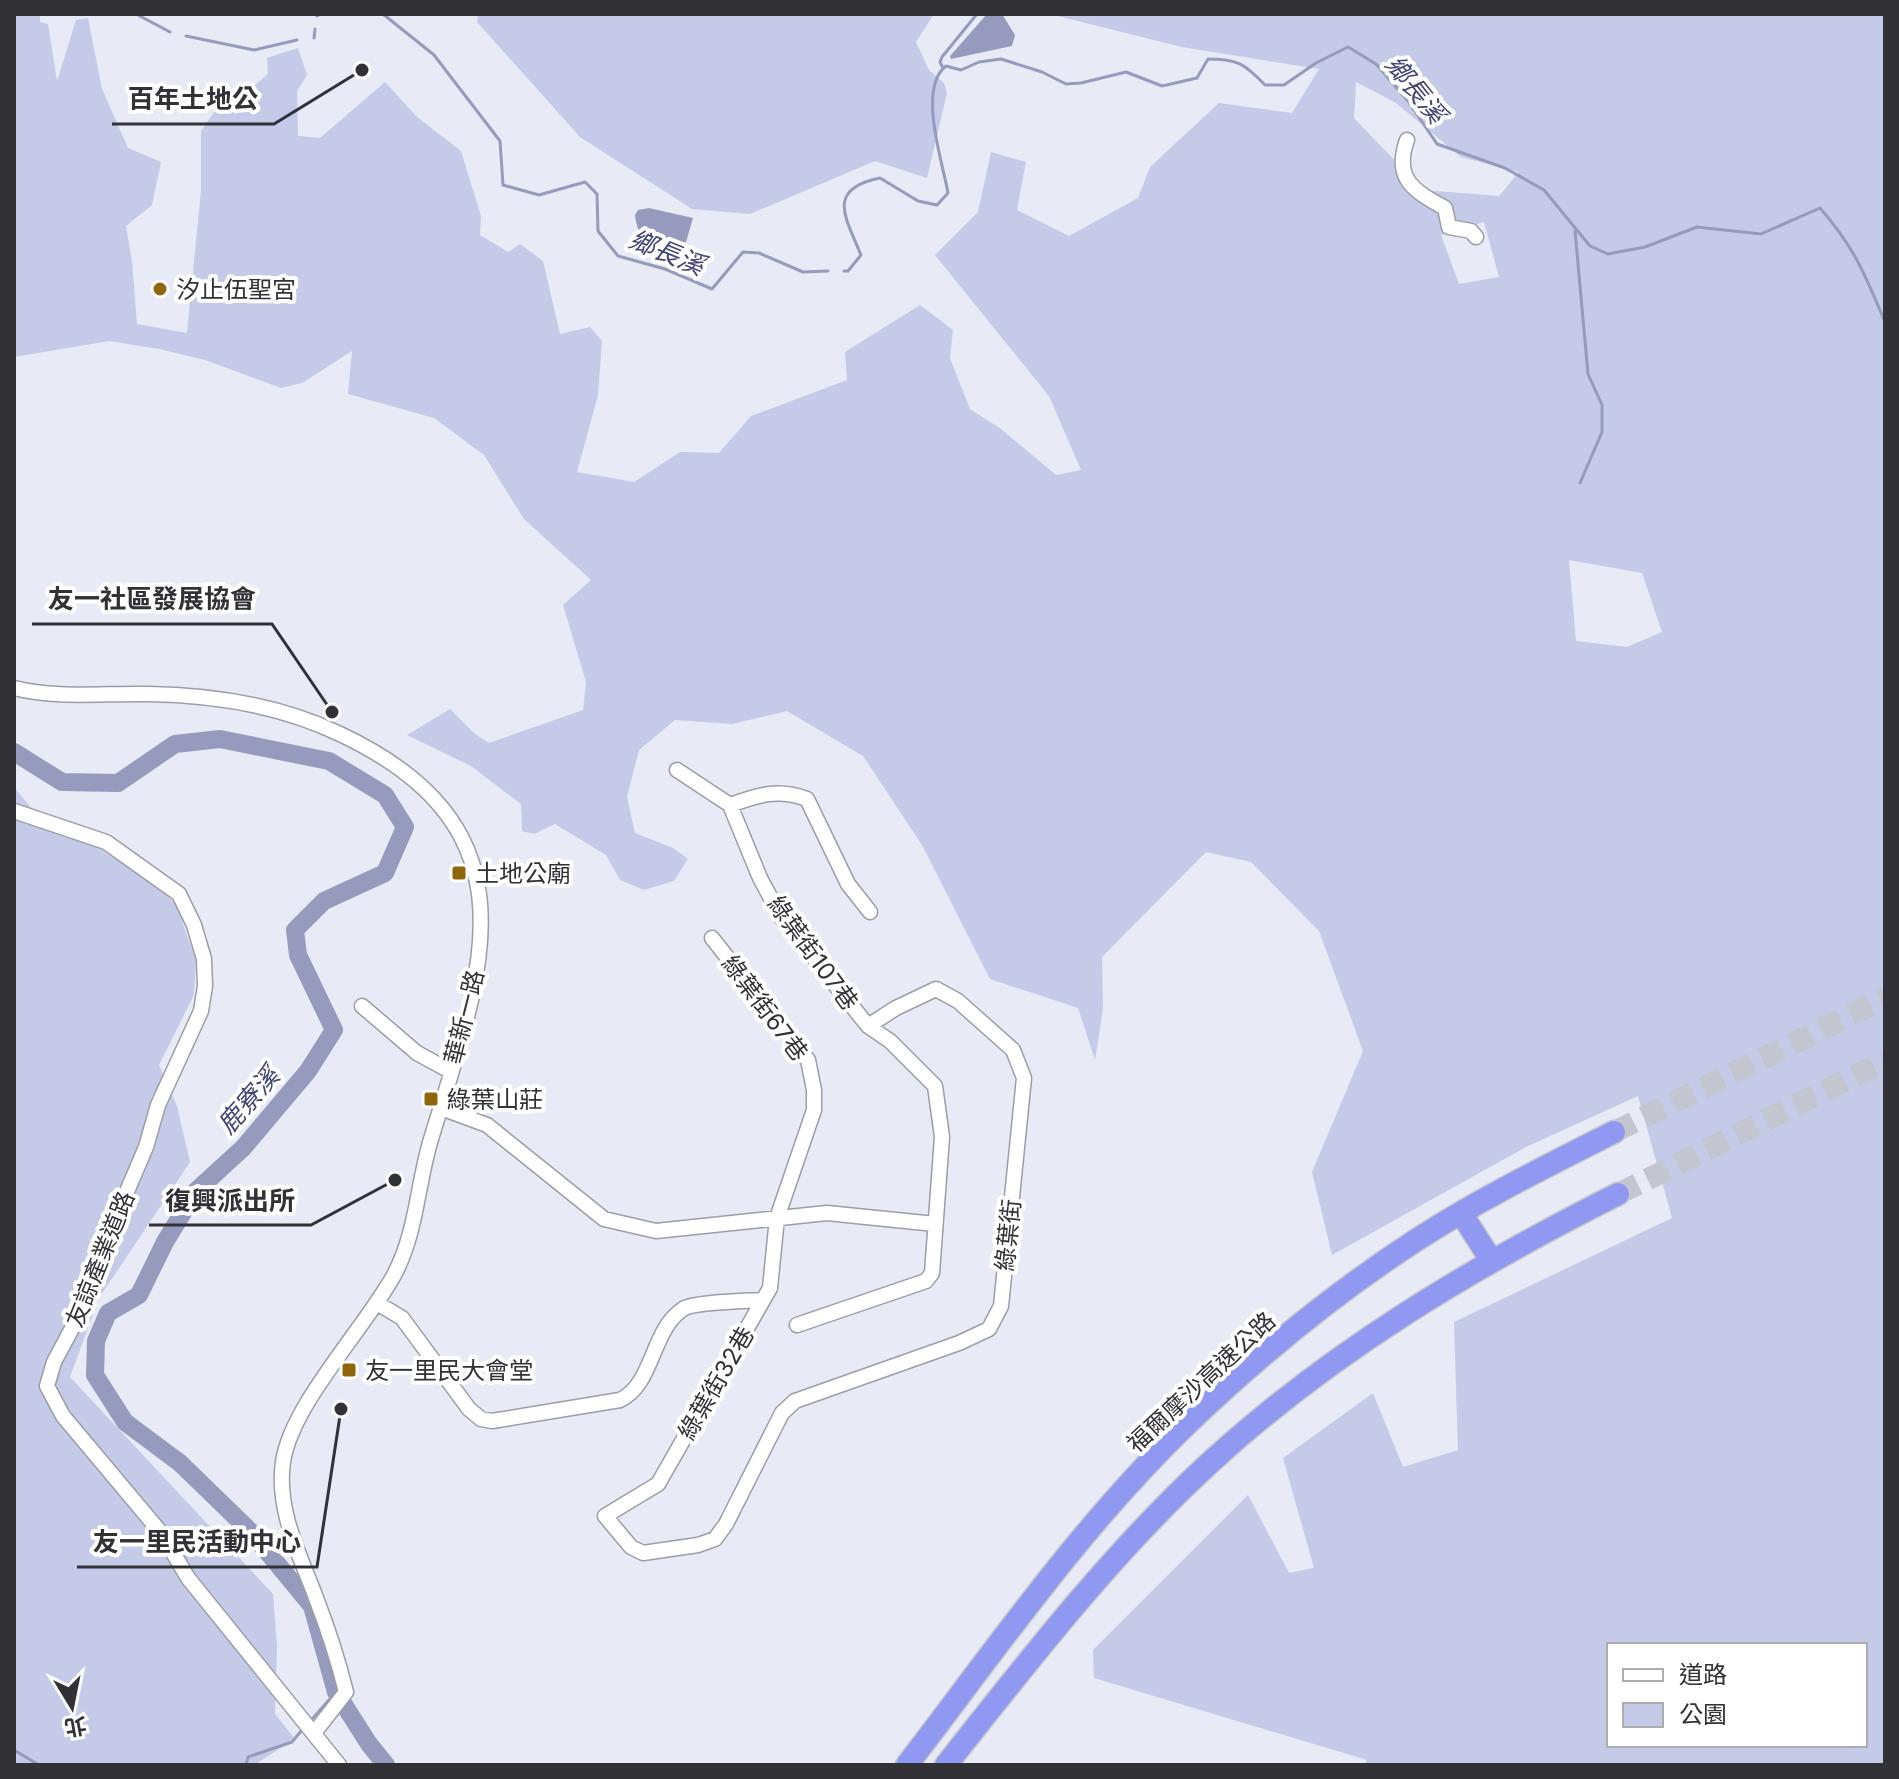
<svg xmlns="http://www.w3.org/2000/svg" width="1899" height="1779" font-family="Inter,'Noto Sans TC',sans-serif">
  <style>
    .green { fill: #c5cae8; fill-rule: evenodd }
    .water { fill: #969bbe }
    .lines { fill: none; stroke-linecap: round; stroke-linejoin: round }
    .stream { stroke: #969bbe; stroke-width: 3 }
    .river { stroke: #969bbe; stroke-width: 18 }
    .highway-tunnel { stroke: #c3c5cf; stroke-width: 22; stroke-dasharray: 22 11; stroke-linecap: butt }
    .minor-casing { stroke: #9b9da7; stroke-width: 17 }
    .highway-casing { stroke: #c9c9cb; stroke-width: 25 }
    .minor { stroke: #fff; stroke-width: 14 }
    .highway { stroke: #9099f2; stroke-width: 22 }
    .poi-dot { fill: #8f660c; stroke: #fff; stroke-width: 3 }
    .labels { text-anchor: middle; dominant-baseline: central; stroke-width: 8; stroke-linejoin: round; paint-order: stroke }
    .poi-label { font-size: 24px; fill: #313136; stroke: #fff; text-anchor: start }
    .street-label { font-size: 24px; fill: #313136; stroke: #fff }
    .water-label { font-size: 26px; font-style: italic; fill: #414677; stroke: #fff }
    .leader { fill: none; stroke: #313136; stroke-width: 3 }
    .callout-dot { fill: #313136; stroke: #fff; stroke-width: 3 }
    .callout-label { font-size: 26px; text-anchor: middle; font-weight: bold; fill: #313136; stroke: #fff; stroke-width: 8; stroke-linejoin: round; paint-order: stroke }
  </style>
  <rect width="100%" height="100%" fill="#e8eaf5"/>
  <path class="green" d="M14,14H40V22L48,24L57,81L76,20L88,18L102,89L128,148L161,162L152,205L126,226L132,261L137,324L187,333L201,191V131L228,92L250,89L268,74L267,58L298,48L307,75L297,91L298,136L320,138L385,82L417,117L461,151L481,216L480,235L508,252L520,244L543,261L560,334L590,327L602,341L598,395L577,472L634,482L680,452L719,453L751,416L847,380L845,352L920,305L953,330L950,358L970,409L1001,429L1056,475L1081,470L1049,396L935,255L978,212L991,152L1026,162L1017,210L1069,236L1138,198L1150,167L1219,103L1292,113L1319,69L1182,47L1050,14H1885V1765H1364L1367,1760L1094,1678L1093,1650L1248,1495L1289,1573L1314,1568L1283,1458L1373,1393L1403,1467L1458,1450L1454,1322L1672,1218L1638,1096L1526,1147L1332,1255L1312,1172L1363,1051L1319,931L1251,862L1206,852L1102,957L1103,1009L1095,1060L1078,1008L990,979L922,845L863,756L787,711L732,724L675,720L639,750L627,797L635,833L673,848L688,859L674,881L644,890L620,880L606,855L555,824L534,834L522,831L521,804L471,766L407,735L450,709L475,734L489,743L583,710L586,682L563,605L591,580L524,519L484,455L434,418L348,394L352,351L302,383L281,388L205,360L159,349L109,341L14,357ZM1356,82L1396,103L1461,157L1519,172L1499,196L1423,190L1354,118ZM1484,222L1499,277L1459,284L1441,235ZM1569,560L1642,573L1662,632L1627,647L1576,641ZM1609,1645H1865V1745H1609Z
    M478,14H934L916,42L929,70L944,83L947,93L927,178L875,161L750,214L692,209L580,137L477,22Z
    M14,787L49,830L86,840L151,882L176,904L196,961L194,995L159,1065L177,1106L190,1162L99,1298L70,1377L273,1594L277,1645L275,1714L295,1739L254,1765H14Z"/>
  <path class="water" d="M987,14H1002L1015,35L1012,46L951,59L950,56Z
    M649,208L693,218L686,242C660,250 638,246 635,215L638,210Z"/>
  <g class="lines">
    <path class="stream" d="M136,14L170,32
      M383,14L434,55L500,141L503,185L539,195L585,182L597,194L598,231L618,256L665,269L712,289L743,252L759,253L803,272L828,271
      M317,16L321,14
      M186,36L254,50L297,40
      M314,38L315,29
      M943,68L940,62L942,57L977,14
      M1575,231L1588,374L1602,405V432L1580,483
      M844,271H848L861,255C846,218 825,189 880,178L918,201L937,205L948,193C943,163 917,88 946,66L961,70L979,62L1001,59L1042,72L1066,84L1081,83L1126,72L1162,86L1197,78L1208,59C1238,59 1245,64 1265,85H1284L1316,63L1348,47L1376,64L1408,101L1437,144L1505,168L1544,190L1590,246L1608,254L1645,247L1697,227L1761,234L1820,208C1855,248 1865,275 1885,322
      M313,1718L336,1692
      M14,1750L39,1765
      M246,1765L248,1757L292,1742L301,1731"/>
    <path class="river" d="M14,752L62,782L118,783L175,744L220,739L329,761L385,795L405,827L385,873L324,901L295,930L298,955L334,1030L308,1071L243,1148L196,1191L165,1242L139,1295L108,1313L96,1341L95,1375L125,1422L180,1463L250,1531L312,1606L336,1692L369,1744L386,1765"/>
    <path class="highway-tunnel" d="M1614,1132L1885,998
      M1618,1194L1885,1061"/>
    <g class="minor-casing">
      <path id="minor" d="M1407,140C1393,179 1414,191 1445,208L1449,227L1471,231L1476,237
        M14,688C58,699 102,693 148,694C212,695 282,706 340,734C541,829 483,969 431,1139C417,1185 417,1232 394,1275C365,1328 291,1405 283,1462C276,1510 300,1555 316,1598C328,1629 338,1660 346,1692L314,1733
        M677,770L730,805
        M730,805L760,878L781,917L868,1026L890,1041L935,1086L942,1137L932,1273L926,1281L797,1325
        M730,805C758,795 778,788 807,799L848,884L870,912
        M14,811L106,842L179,894L194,925L204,959L205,986L201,1011L158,1105L146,1147L119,1210L93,1289L54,1362L47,1386L63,1416L162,1534L188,1578L339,1765
        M712,938L808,1060L814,1090V1110L777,1218L770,1288L658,1484L605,1516L631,1547L643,1553L698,1545L715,1539L726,1524L782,1413L795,1401L959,1343L989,1329L1001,1306L1024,1078L1013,1050L958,1001L936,989L896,1008L868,1026
        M362,1006L417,1053L450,1071
        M441,1108L487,1125L604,1219L656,1231L827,1213L935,1224
        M377,1303L402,1318L469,1409L481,1419L492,1421L620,1400C654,1384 651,1330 683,1309C693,1302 748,1301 763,1300"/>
    </g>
    <g class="highway-casing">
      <path id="highway" d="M1461,1213L1491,1260
        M907,1765C996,1649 1081,1526 1187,1424C1257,1357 1336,1292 1418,1239C1480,1199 1547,1166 1614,1132
        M946,1765C1029,1660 1115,1549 1214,1459C1334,1350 1473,1267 1618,1194"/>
    </g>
    <use href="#minor" class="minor"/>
    <use href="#highway" class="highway"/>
  </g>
  <g class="poi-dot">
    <circle cx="160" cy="289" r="8"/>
    <rect x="451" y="865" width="16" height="16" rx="4"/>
    <rect x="423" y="1091" width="16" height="16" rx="4"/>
    <rect x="341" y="1362" width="16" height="16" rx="4"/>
  </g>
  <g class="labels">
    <g class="poi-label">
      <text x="176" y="289">汐止伍聖宮</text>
      <text x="475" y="873">土地公廟</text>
      <text x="447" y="1099">綠葉山莊</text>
      <text x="365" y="1370">友一里民大會堂</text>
    </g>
    <g class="street-label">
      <text transform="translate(813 953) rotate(54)">綠葉街107巷</text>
      <text transform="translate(765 1008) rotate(53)">綠葉街67巷</text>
      <text transform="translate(464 1017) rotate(-76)">華新一路</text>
      <text transform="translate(1008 1235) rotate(-84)">綠葉街</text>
      <text transform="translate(100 1259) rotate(-68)">友諒產業道路</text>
      <text transform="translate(1201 1382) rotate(-43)">福爾摩沙高速公路</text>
      <text transform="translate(716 1383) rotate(-60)">綠葉街32巷</text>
    </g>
    <g class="water-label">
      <text transform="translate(1416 89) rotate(51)">鄉長溪</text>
      <text transform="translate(667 252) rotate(22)">鄉長溪</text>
      <text transform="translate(248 1100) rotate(-49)">鹿寮溪</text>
    </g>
  </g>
  <path class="leader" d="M362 70L274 124H112M332 712L272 624H32M395 1180L311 1225H149M341 1409L317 1567H77"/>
  <g class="callout-dot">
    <circle cx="362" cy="70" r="8"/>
    <circle cx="332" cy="712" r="8"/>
    <circle cx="395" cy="1180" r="8"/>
    <circle cx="341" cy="1409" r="8"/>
  </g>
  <g class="callout-label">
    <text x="193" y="108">百年土地公</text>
    <text x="152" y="608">友一社區發展協會</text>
    <text x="230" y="1210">復興派出所</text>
    <text x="197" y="1551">友一里民活動中心</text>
  </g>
  <rect width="1899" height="1779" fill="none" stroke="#313136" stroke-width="32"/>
  <rect x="1607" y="1643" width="260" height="104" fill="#ffffff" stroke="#adadaf" stroke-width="2"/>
  <rect x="1623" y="1669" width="40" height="12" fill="#ffffff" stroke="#adadaf" stroke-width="2"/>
  <text x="1679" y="1683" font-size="24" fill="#313136">道路</text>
  <rect x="1623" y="1703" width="40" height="24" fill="#c5cae8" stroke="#adadaf" stroke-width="2"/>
  <text x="1679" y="1723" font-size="24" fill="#313136">公園</text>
  <g transform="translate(72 1707) rotate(170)" stroke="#ffffff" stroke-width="6" paint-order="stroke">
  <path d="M0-6L14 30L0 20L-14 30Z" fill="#313136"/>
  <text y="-12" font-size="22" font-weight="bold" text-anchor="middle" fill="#313136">北</text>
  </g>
</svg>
